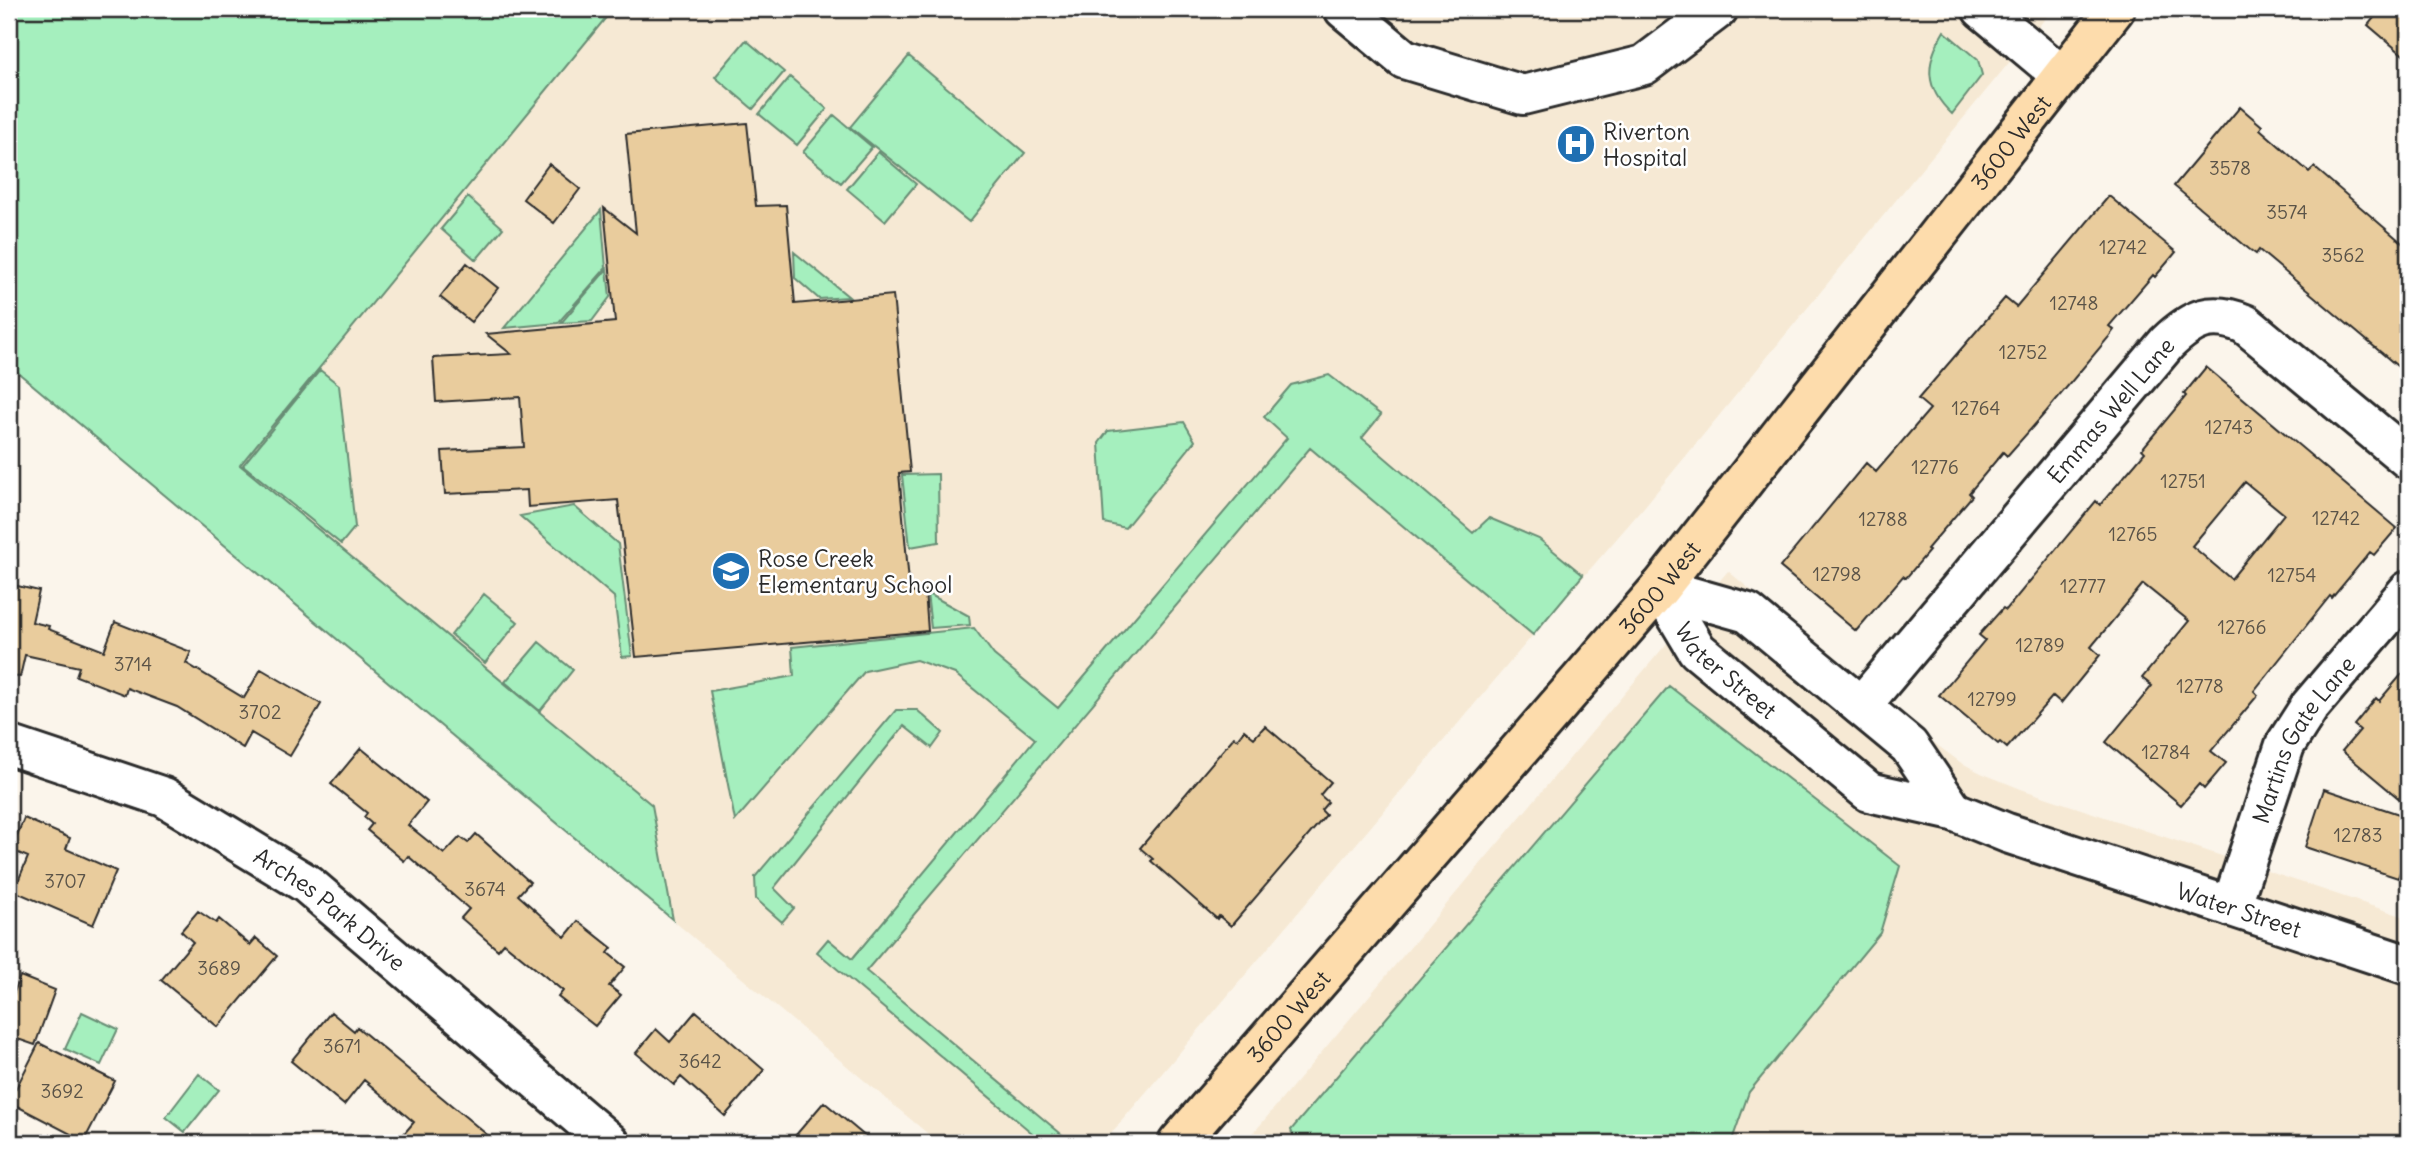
<svg xmlns="http://www.w3.org/2000/svg" width="2417" height="1152" font-family="Delius,sans-serif">
  <style>
    .built { fill: #f6e9d4 }
    .green { fill: #a5efbe; stroke: #688d74; stroke-width: 2 }
    .building { fill: #e9cc9d; stroke: #2b2b2b; stroke-width: 2; fill-rule: evenodd }
    .lines { fill: none; stroke-linecap: round; stroke-linejoin: round }
    .minor-casing { stroke: #2b2b2b; stroke-width: 44 }
    .major-casing { stroke: #2b2b2b; stroke-width: 44 }
    .minor { stroke: #fff; stroke-width: 38 }
    .major { stroke: #fddcac; stroke-width: 38 }
    .labels { text-anchor: middle; dominant-baseline: central; stroke-width: 5; stroke-linejoin: round; paint-order: stroke }
    .number-label { font-size: 19px; fill: #5a5348 }
    .poi-label { font-size: 23px; fill: #2b2b2b; stroke: #fff; text-anchor: start }
    .street-label { font-size: 23px; fill: #2b2b2b; stroke: #fff }
  </style>
  <rect width="100%" height="100%" fill="#fbf5eb"/>
  <filter id="ink" filterUnits="userSpaceOnUse"><feTurbulence type="fractalNoise" baseFrequency=".0143" numOctaves="2"/><feDisplacementMap in="SourceGraphic" scale="14" xChannelSelector="R" yChannelSelector="G"/><feConvolveMatrix kernelMatrix="1 2 1 2 8 2 1 2 1" color-interpolation-filters="sRGB"/></filter>
  <g filter="url(#ink)">
    <path class="built" d="M9,9H2053L1644,507L1533,635L1103,1143H939L9,365Z
      M1728,571L1937,745L1960,762L1981,773L2021,789L2408,918V1143H1245Z"/>
    <path class="green" d="M9,9H613L240,465L652,805L673,920L9,365Z
      M1944,31L1978,60L1982,75L1952,114C1924,88 1925,63 1944,31Z
      M746,40L784,72L753,109L715,77Z
      M909,56L1025,153L969,222L850,127Z
      M790,77L827,109L797,145L759,114Z
      M834,115L872,147L841,183L803,152Z
      M878,152L916,184L885,221L847,189Z
      M468,197L503,228L476,260L441,229Z
      M601,210L606,268L558,323L504,328Z
      M794,252L849,297L819,299L795,278Z
      M607,269L610,297L592,321L561,323Z
      M320,370L339,385L355,527L341,544L243,465Z
      M1329,375L1381,415L1362,438L1473,533L1489,518L1539,539L1583,575L1533,635L1310,448L866,971L1072,1143H1044L817,952L828,939L852,959L1035,739L955,674L916,660L865,671L735,821L710,691L794,676L792,647L974,628L994,655L1058,708L1287,438L1264,417L1291,385Z
      M1184,422L1195,441L1125,528L1104,523L1099,443L1108,431Z
      M938,474L939,542L910,547L902,475Z
      M574,506L618,544L632,656L622,657L614,597L520,516Z
      M927,593L969,616L970,625L931,628Z
      M484,594L518,622L485,663L451,635Z
      M539,642L573,670L540,711L505,682Z
      M1669,686L1900,866L1880,933L1749,1092L1731,1143H1296L1291,1130Z
      M896,710H917L943,733L932,748L904,726L774,888L794,908L782,922L756,899L755,877Z
      M82,1012L118,1029L101,1065L65,1049Z
      M199,1074L219,1090L185,1132L166,1117Z"/>
    <path class="building" d="M2381,9H2408V59L2368,25Z
      M2240,107L2262,126L2260,129L2309,172L2314,167L2408,248V375L2259,250L2256,254L2249,249L2174,186Z
      M747,123L756,206L786,205L795,304L893,295L910,472L899,473L910,593L925,591L928,631L636,657L618,500L528,507L527,490L445,494L442,451L524,447L520,397L436,402L433,358L511,354L486,334L615,322L604,208L636,233L626,134Z
      M549,164L580,189L554,223L523,199Z
      M2109,196L2176,252L2155,277L2153,275L2109,326L2114,330L2108,338L2046,412L2007,456L2003,452L1969,493L1972,496L1927,549L1929,551L1906,578L1903,576L1856,631L1780,567L1866,463L1876,472L1930,409L1918,399L2005,298L2016,307Z
      M467,263L498,288L471,322L440,297Z
      M2206,367L2397,528L2374,555L2370,552L2332,598L2330,596L2254,691L2258,695L2211,751L2226,763L2204,789L2199,784L2181,805L2106,742L2152,686L2142,678L2189,621L2143,584L2091,647L2100,655L2061,703L2053,696L2007,748L2000,742L1998,744L1939,695L1985,640L1979,635L2003,608L2006,610L2096,501L2100,505L2145,452L2142,449L2186,396L2184,394ZM2245,482L2284,514L2231,579L2192,546Z
      M9,584L39,591L32,622L49,626L48,629L104,651L115,622L191,652L186,663L244,698L261,669L321,704L290,756L251,733L243,748L177,707L127,688L125,695L76,676L79,667L25,655L20,677L9,676Z
      M2408,667V806L2342,751L2360,730L2354,725L2376,698L2379,701Z
      M1265,726L1331,782L1320,795L1328,802L1321,810L1326,815L1231,926L1219,916L1217,919L1151,861L1153,859L1140,848L1234,737L1237,739L1244,730L1254,738Z
      M361,748L427,802L408,825L444,854L460,837L468,843L476,834L530,882L518,895L565,937L578,921L612,948L608,953L625,967L609,986L621,995L595,1026L558,997L563,991L504,943L498,950L461,918L469,909L408,856L404,861L367,830L372,824L364,817L367,813L331,784Z
      M2324,789L2408,817V848L2398,878L2305,847Z
      M24,818L70,838L66,849L116,871L93,925L14,891L28,857L11,850Z
      M198,911L216,923L219,919L250,945L256,938L277,956L218,1027L161,980L193,942L181,931Z
      M20,976L55,990L35,1045L9,1036V1007Z
      M696,1011L764,1070L725,1116L681,1077L674,1085L636,1053L656,1029L670,1042Z
      M331,1012L354,1031L357,1027L497,1143H396L414,1122L364,1080L344,1105L291,1061Z
      M39,1043L115,1081L84,1141L9,1102Z
      M824,1102L873,1143H789Z"/>
    <g class="lines">
      <g class="minor-casing">
        <g id="minor">
          <path d="M1344,9L1404,59L1523,95L1644,65L1718,9"/>
          <path d="M1982,9L2061,75"/>
          <path id="s1" d="M1660,588L1697,650L1869,792L1953,811L2007,833L2408,965"/>
          <path d="M1660,588L1748,613L1909,746L1953,811"/>
          <path id="s2" d="M1861,706L2167,343C2193,318 2211,310 2245,324L2408,459"/>
          <path id="s3" d="M9,745L164,797L307,884L610,1143"/>
          <path id="s4" d="M2231,907L2285,745L2310,706L2408,591"/>
        </g>
      </g>
      <g class="major-casing">
        <g id="major">
          <path id="s5" d="M1178,1143L1660,588L2115,9"/>
        </g>
      </g>
      <use href="#minor" class="minor"/>
      <use href="#major" class="major"/>
    </g>
  </g>
  <defs>
    <g id="hospital-disc" transform="scale(2.0125)"><circle r="9.5" fill="#1f6fb2" stroke="#fff"/><path d="M-5-5h3v3.5h4V-5h3V5h-3V1.5h-4V5h-3Z" fill="#fff"/></g>
    <g id="school-disc" transform="scale(2.0125)"><circle r="9.5" fill="#1f6fb2" stroke="#fff"/><path d="M0-5L7-2L0 1L-7-2ZM-4 1L0 2.5L4 1V4Q0 6-4 4Z" fill="#fff"/></g>
  </defs>
  <g fill-rule="evenodd">
    <use href="#hospital-disc" x="1576" y="144"/>
    <use href="#school-disc" x="731" y="571"/>
  </g>
  <g class="labels">
    <g class="number-label">
      <text x="2230" y="168">3578</text>
      <text x="2287" y="212">3574</text>
      <text x="2123" y="247">12742</text>
      <text x="2343" y="255">3562</text>
      <text x="2074" y="303">12748</text>
      <text x="2023" y="352">12752</text>
      <text x="1976" y="408">12764</text>
      <text x="2229" y="427">12743</text>
      <text x="1935" y="467">12776</text>
      <text x="2183" y="481">12751</text>
      <text x="2336" y="518">12742</text>
      <text x="1883" y="519">12788</text>
      <text x="2133" y="534">12765</text>
      <text x="1837" y="574">12798</text>
      <text x="2292" y="575">12754</text>
      <text x="2083" y="586">12777</text>
      <text x="2242" y="627">12766</text>
      <text x="2040" y="645">12789</text>
      <text x="133" y="664">3714</text>
      <text x="2200" y="686">12778</text>
      <text x="1992" y="699">12799</text>
      <text x="260" y="712">3702</text>
      <text x="2166" y="752">12784</text>
      <text x="2358" y="835">12783</text>
      <text x="65" y="881">3707</text>
      <text x="485" y="889">3674</text>
      <text x="219" y="968">3689</text>
      <text x="342" y="1046">3671</text>
      <text x="700" y="1061">3642</text>
      <text x="62" y="1091">3692</text>
    </g>
    <g class="poi-label">
      <text x="1603" y="131">Riverton<tspan x="1603" dy="26">Hospital</tspan></text>
      <text x="758" y="558">Rose Creek<tspan x="758" dy="26">Elementary School</tspan></text>
    </g>
    <g class="street-label">
      <text stroke="none"><textPath href="#s5" startOffset="1302">3600 West</textPath></text>
      <text stroke="none"><textPath href="#s2" startOffset="387">Emmas Well Lane</textPath></text>
      <text stroke="none"><textPath href="#s5" startOffset="735">3600 West</textPath></text>
      <text stroke="none"><textPath href="#s1" startOffset="107">Water Street</textPath></text>
      <text stroke="none"><textPath href="#s4" startOffset="184">Martins Gate Lane</textPath></text>
      <text stroke="none"><textPath href="#s1" startOffset="684">Water Street</textPath></text>
      <text stroke="none"><textPath href="#s3" startOffset="364">Arches Park Drive</textPath></text>
      <text stroke="none"><textPath href="#s5" startOffset="168">3600 West</textPath></text>
    </g>
  </g>
  <rect width="2417" height="1152" fill="none" stroke="#fff" stroke-width="35"/>
  <rect x="18" y="18" width="2382" height="1117" fill="none" stroke="#2b2b2b" stroke-width="2.5" filter="url(#ink)"/>
</svg>
